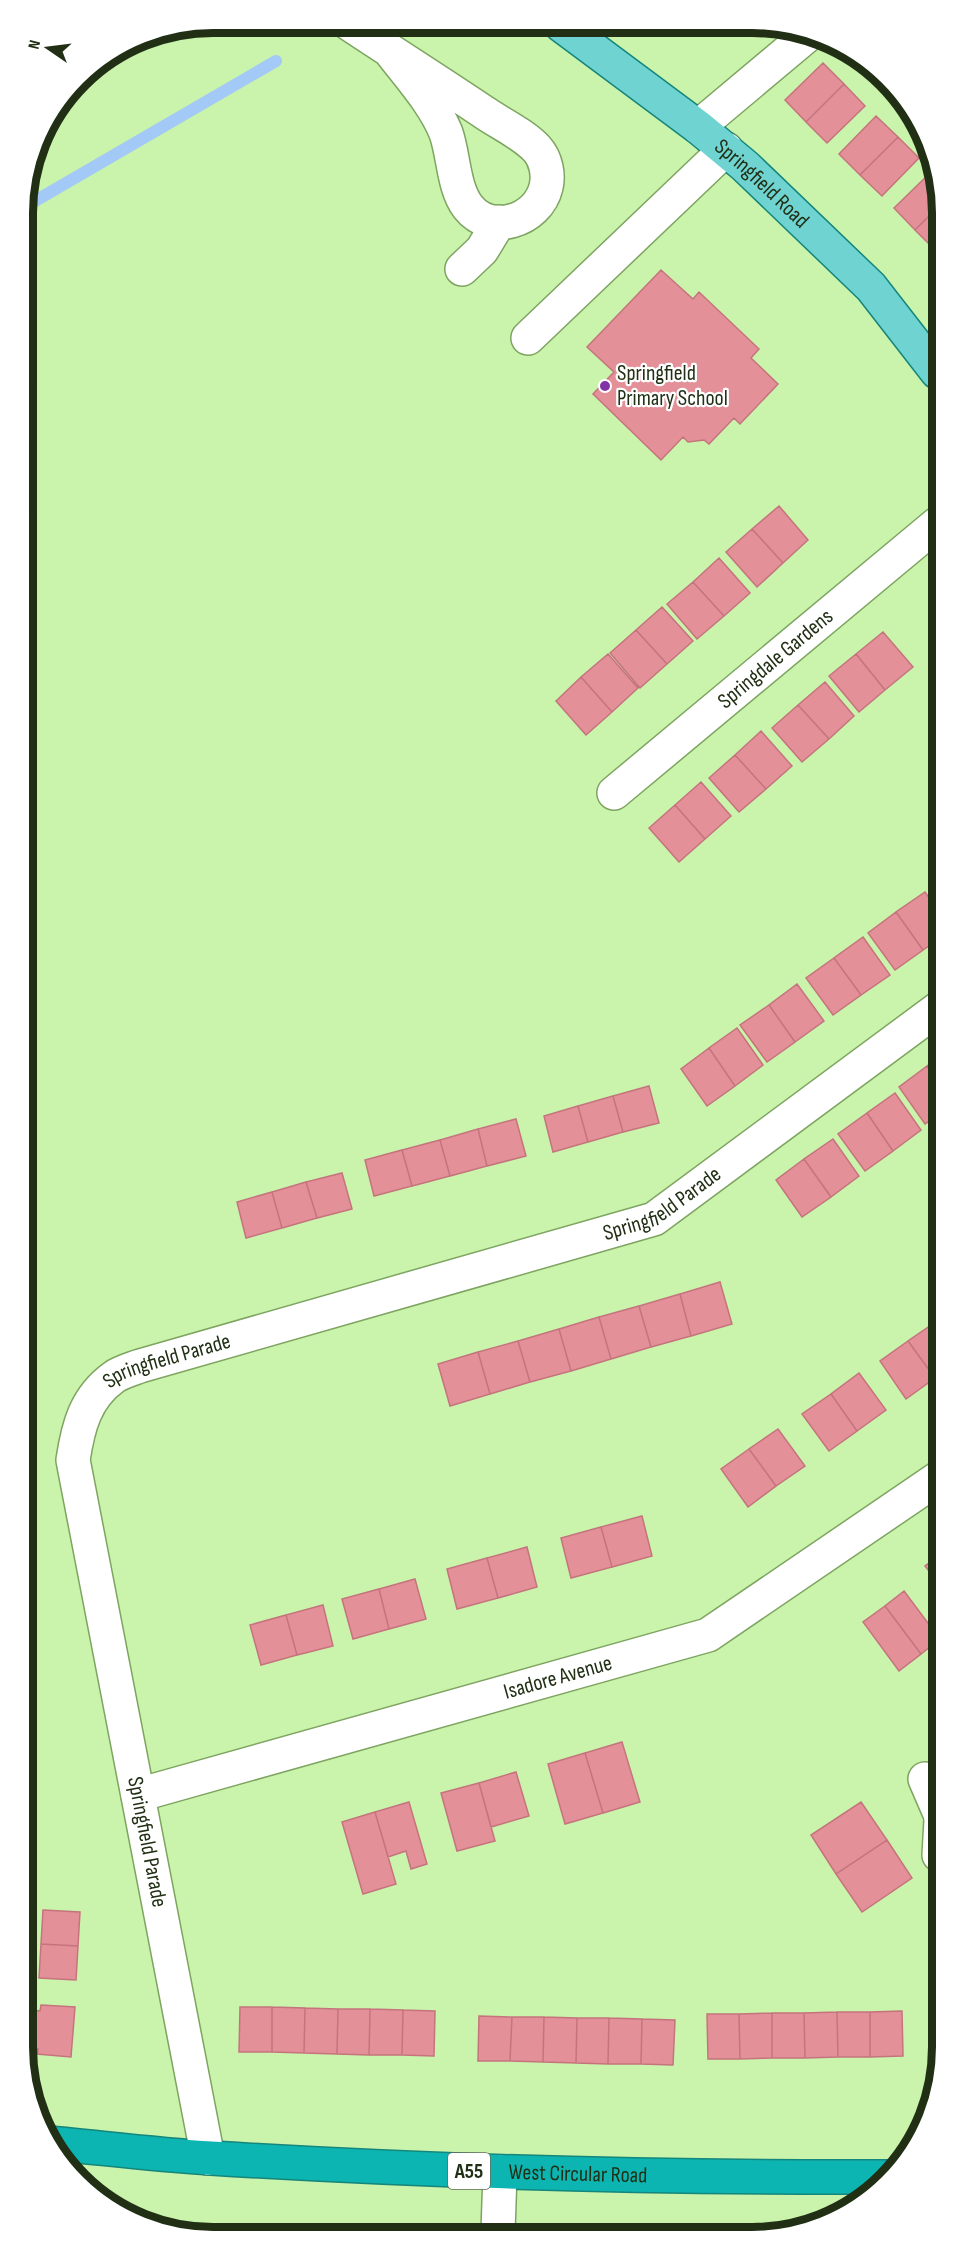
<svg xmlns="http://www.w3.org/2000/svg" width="965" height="2260" font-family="'Sofia Sans Condensed',sans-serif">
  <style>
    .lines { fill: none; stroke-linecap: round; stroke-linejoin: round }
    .stream { stroke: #a3c9f6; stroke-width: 12 }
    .building { fill: #e39099; stroke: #c5747d; stroke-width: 1.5 }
    .minor-casing { stroke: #7ea461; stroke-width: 36 }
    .major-casing { stroke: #14867b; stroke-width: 36 }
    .highway-casing { stroke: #14867b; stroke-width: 36 }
    .minor { stroke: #fff; stroke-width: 33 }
    .major { stroke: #6ed3d1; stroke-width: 33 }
    .highway { stroke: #0db5b2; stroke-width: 33 }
    .poi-dot { fill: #8134a6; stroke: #fff; stroke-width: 2 }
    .labels { text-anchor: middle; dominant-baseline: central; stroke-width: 4.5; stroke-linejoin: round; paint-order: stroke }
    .shield { fill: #fff; stroke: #646e5b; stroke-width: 1.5 }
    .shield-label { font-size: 21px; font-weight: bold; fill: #213015 }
    .street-label { font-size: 22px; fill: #213015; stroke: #fff }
    .poi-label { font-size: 22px; fill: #213015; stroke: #fff; text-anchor: start }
    .rim { fill: none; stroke: #213015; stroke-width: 8 }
  </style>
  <rect width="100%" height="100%" fill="#caf3ac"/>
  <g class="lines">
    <path class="stream" d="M23,208L276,61"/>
  </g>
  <path class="building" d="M823,63L844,84L806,122L785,100Z
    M844,84L865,106L827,143L806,122Z
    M876,116L898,137L860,175L839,154Z
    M898,137L919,158L882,196L860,175Z
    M932,171L936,175V209L915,230L894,208Z
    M936,209V251L915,230Z
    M661,270L693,299L699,292L759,349L751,358L778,384L740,424L734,418L709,444L704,440L688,442L683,437L661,460L593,394L614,372L587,347Z
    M779,506L808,540L783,563L752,529Z
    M752,529L783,563L757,587L726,552Z
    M719,558L750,593L724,616L693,582Z
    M693,582L724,616L697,639L667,604Z
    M662,607L693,641L667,664L636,630Z
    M636,630L667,664L640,688L610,653Z
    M883,632L913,667L885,690L856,654Z
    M608,654L638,688L612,712L581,677Z
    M856,654L885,690L859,712L829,676Z
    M581,677L612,712L586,735L556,701Z
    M825,682L854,716L829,739L798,705Z
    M798,705L829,739L802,762L772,728Z
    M761,731L792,766L766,789L735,755Z
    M735,755L766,789L739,812L709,778Z
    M701,782L731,816L705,839L675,805Z
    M675,805L705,839L679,862L649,828Z
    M938,880V900L929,887Z
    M925,892L938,910L939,939L923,950L896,912Z
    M896,912L923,950L895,970L868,933Z
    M863,937L890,975L861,995L834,958Z
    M834,958L861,995L833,1015L806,978Z
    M797,984L824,1021L795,1042L769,1005Z
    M769,1005L795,1042L767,1062L740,1025Z
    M737,1028L763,1065L735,1086L709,1048Z
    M709,1048L735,1086L707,1106L681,1069Z
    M939,1058V1083L927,1066Z
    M927,1066L939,1083V1115L925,1124L899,1087Z
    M649,1086L659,1123L623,1132L613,1096Z
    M895,1093L921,1130L893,1151L867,1113Z
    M613,1096L623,1132L588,1142L578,1106Z
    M578,1106L588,1142L553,1152L544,1116Z
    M867,1113L893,1151L865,1171L838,1134Z
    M516,1119L526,1156L487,1166L478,1129Z
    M478,1129L487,1166L450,1176L440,1140Z
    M833,1139L859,1176L831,1197L804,1159Z
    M440,1140L450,1176L412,1186L402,1150Z
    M402,1150L412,1186L374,1196L365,1160Z
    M804,1159L831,1197L802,1217L776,1180Z
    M342,1173L352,1209L317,1218L306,1182Z
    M306,1182L317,1218L282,1228L272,1192Z
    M272,1192L282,1228L246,1238L237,1202Z
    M720,1282L732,1324L691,1336L680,1294Z
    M680,1294L691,1336L651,1347L639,1306Z
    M639,1306L651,1347L611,1359L599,1317Z
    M599,1317L611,1359L571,1371L559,1329Z
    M937,1321L940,1325V1375L935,1378L908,1341Z
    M559,1329L571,1371L530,1382L518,1341Z
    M518,1341L530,1382L490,1394L478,1352Z
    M908,1341L935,1378L906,1399L880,1361Z
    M478,1352L490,1394L450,1406L438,1364Z
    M859,1373L886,1410L857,1431L831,1394Z
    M831,1394L857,1431L829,1451L802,1414Z
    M778,1429L805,1466L776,1486L749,1449Z
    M749,1449L776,1486L748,1507L721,1469Z
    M642,1516L652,1556L612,1567L601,1527Z
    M601,1527L612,1567L571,1578L561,1538Z
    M527,1547L537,1587L498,1598L487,1558Z
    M941,1554V1587L925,1566Z
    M487,1558L498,1598L457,1609L447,1569Z
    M415,1579L426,1619L389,1629L379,1589Z
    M379,1589L389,1629L353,1639L342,1599Z
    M904,1591L940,1639L921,1654L885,1606Z
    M323,1605L333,1646L297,1655L286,1615Z
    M885,1606L921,1654L899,1671L863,1622Z
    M286,1615L297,1655L261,1665L250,1625Z
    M622,1742L640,1802L603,1813L585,1753Z
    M585,1753L603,1813L565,1824L548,1764Z
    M516,1772L529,1816L491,1827L479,1783Z
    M479,1783L495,1841L457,1851L441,1793Z
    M409,1802L427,1864L411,1869L406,1851L388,1857L375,1812Z
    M861,1802L887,1840L836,1874L811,1835Z
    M375,1812L396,1884L363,1894L342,1822Z
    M887,1840L912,1878L862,1912L836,1874Z
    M43,1910L80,1912L78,1946L41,1944Z
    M41,1944L78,1946L76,1980L39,1978Z
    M41,2005L75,2007L71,2057L37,2054L38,2049L29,2048V2010L40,2011Z
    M240,2007H272V2052H239Z
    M272,2007L305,2008L304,2053L272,2052Z
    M305,2008L338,2009L337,2054L304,2053Z
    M338,2009H370L369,2055L337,2054Z
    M370,2009L403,2010L402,2055H369Z
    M403,2010L435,2011L434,2056L402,2055Z
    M902,2011L903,2056L870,2057V2012Z
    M837,2012H870V2057H838Z
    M837,2012L838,2057L805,2058L804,2013Z
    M772,2013H804L805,2058H772Z
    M772,2013V2058L740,2059L739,2014Z
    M707,2014H739L740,2059H708Z
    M936,2015H942V2060H936Z
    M479,2016L512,2017L510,2061H478Z
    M512,2017H544L543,2062L510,2061Z
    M544,2017L577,2018L576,2063L543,2062Z
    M577,2018H609L608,2064L576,2063Z
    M609,2018L642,2019L641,2064H608Z
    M642,2019L675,2020L673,2065L641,2064Z"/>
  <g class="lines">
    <g class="minor-casing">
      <g id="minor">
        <path d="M348,23C393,53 439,82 485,113C501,124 523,134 537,149C546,159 549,175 546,187C538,221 491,236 468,207C453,187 454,156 446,133C434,103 409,76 390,51"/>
        <path d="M698,127L810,33"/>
        <path d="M462,269L482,250L499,222"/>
        <path d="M528,338L726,149"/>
        <path id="s1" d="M614,793L937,524"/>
        <path d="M925,1779L941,1816"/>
        <path id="s2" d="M138,1795L708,1635L940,1477"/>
        <path d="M939,1855L941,1820"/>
        <path id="s3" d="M208,2158L73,1460C78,1427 85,1398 114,1377C121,1372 132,1369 140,1366L654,1219L939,1008"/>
        <path d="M498,2232L500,2172"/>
      </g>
    </g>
    <g class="major-casing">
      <g id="major">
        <path id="s4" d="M561,25L698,127L745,166L871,287L937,372"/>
      </g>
    </g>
    <g class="highway-casing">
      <g id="highway">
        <path id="s5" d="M49,2143C103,2148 157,2155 211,2158C437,2172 664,2178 890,2177"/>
      </g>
    </g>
    <use href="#minor" class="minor"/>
    <use href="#major" class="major"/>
    <use href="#highway" class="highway"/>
  </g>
  <circle class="poi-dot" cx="605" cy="386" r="6"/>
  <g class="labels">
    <rect class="shield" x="448" y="2153" width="42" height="36" rx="4.5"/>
    <g class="shield-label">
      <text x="469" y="2171">A55</text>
    </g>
    <g class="street-label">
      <text stroke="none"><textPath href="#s4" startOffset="256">Springfield Road</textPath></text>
      <text stroke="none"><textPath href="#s1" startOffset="210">Springdale Gardens</textPath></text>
      <text stroke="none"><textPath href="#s3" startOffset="1383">Springfield Parade</textPath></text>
      <text stroke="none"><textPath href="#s3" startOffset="862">Springfield Parade</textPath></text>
      <text stroke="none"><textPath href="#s2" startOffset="436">Isadore Avenue</textPath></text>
      <text transform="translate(147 1842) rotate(79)">Springfield Parade</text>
      <text stroke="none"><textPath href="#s5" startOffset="530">West Circular Road</textPath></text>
    </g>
    <g class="poi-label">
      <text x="617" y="373">Springfield<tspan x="617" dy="25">Primary School</tspan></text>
    </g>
  </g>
  <path d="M0 0H965V2260H0ZM213 33H752A180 180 0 0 1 932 213V2047A180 180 0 0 1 752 2227H213A180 180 0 0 1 33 2047V213A180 180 0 0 1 213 33Z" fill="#fff" fill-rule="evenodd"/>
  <path class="rim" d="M213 33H752A180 180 0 0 1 932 213V2047A180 180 0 0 1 752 2227H213A180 180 0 0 1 33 2047V213A180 180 0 0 1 213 33Z"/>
  <g transform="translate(48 48) rotate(284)" stroke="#ffffff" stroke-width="4.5" paint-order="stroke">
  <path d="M0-4.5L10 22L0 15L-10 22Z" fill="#213015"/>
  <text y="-9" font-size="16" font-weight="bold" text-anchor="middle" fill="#213015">N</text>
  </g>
</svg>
